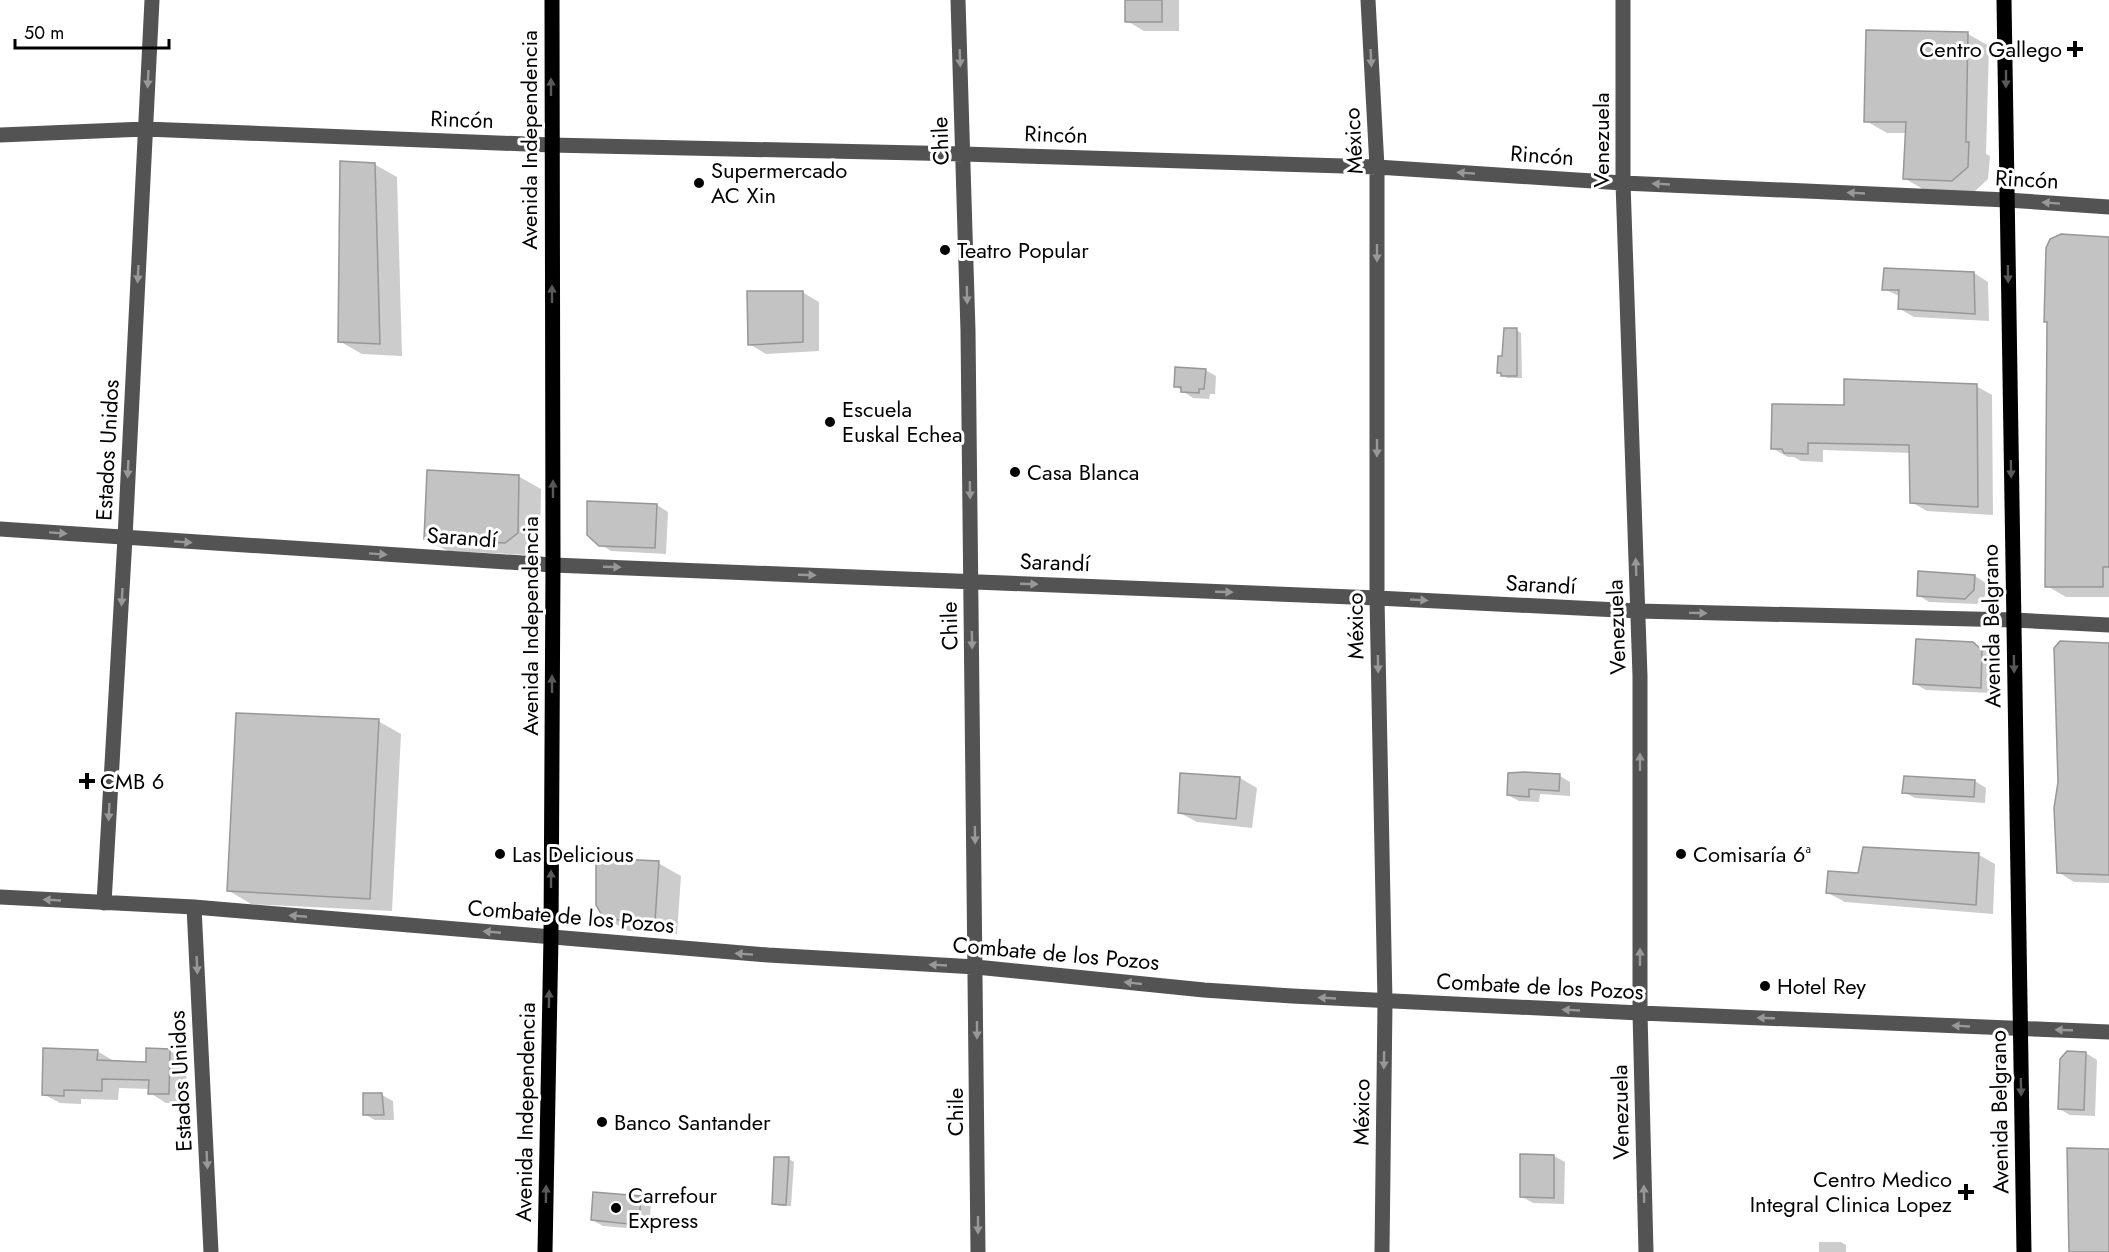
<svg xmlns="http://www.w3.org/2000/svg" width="2109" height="1252" font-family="Jost,sans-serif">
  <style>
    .shadow { fill: #0003 }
    .building { fill: #c3c3c3; stroke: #979797; stroke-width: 1.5 }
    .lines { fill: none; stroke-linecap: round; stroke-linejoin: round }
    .minor { stroke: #535353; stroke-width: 15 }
    .major { stroke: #000; stroke-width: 15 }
    .oneway { fill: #989898 }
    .oneway2 { fill: #595959 }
    .poi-dot { fill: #000; stroke: #fff; stroke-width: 2 }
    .labels { text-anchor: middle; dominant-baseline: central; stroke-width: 6; stroke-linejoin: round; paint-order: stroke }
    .poi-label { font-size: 22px; fill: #000; stroke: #fff; text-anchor: start }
    .street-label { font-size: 22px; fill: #000; stroke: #fff }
  </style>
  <rect width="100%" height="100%" fill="#fff"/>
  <path class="shadow" d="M1126,0H1179V31H1144L1127,21Z
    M1968,34L1989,46L1986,154L1990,156L1988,179L1974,192L1926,191L1904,178L1907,133H1887L1866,121Z
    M374,164L397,177L402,356L362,354L339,341Z
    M2109,239V597H2066L2047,586Z
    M1974,273L1988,282L1989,321L1914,317L1900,309L1901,297L1884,289Z
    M802,292L819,302V351L766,354L749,344Z
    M1516,330L1521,333L1522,378H1507L1499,372Z
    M1205,370L1216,376L1215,394H1210L1209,399L1193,398L1175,386Z
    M1976,386L1992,395L1993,515L1927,511L1911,502V453L1823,450V462L1801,461L1794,457H1788L1772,448L1845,407Z
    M518,476L541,489L540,545L528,555L448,551L425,539Z
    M657,505L668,512L666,554L611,551L600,544Z
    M1975,576L1986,583L1985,596L1977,604L1929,602L1918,595Z
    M1973,643L1985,650L1993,658L1991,693L1926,690L1915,684Z
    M2109,645V883L2074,882L2058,872Z
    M378,721L401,734L392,911L251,904L229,891Z
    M1560,776L1570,782V796L1540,794L1539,802L1519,801L1508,795Z
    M1905,777L1975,781L1986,788L1985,803L1915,798L1904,792Z
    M1240,778L1257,788L1252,828L1197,822L1180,813Z
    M1979,855L1995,864L1993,914L1845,902L1828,893Z
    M658,863L681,876L677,934L628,931L605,918Z
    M97,1051L114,1061L147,1063L170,1051L187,1060L185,1103H166L150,1093V1089L119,1088L118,1100L81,1099V1104L60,1103L43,1094Z
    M2086,1053L2097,1060L2095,1116L2070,1115L2059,1109Z
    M382,1095L393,1101L394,1120H375L364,1114Z
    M1554,1156L1565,1162L1564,1204L1533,1203L1522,1197Z
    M775,1158L789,1159L794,1162L791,1206H779L774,1203Z
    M641,1198L651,1204L649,1230L603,1226L592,1220Z
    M1819,1242H1841L1846,1245V1252H1819Z"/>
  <path class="building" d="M1125,0H1162V22H1125Z
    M1866,30L1968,32L1966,142H1969L1968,167L1952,181L1903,179L1906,122H1864Z
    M340,161L375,163L380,344L338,342Z
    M2061,234L2109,237V567H2103V587H2045L2047,322H2044L2046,248L2050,239Z
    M1884,268L1974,272L1975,314L1898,309L1899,290H1882Z
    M747,291H803V342L748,345Z
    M1504,328H1517V376H1501V373H1497L1498,356H1502Z
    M1175,367L1206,369L1204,389H1199V393L1181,392V387H1174Z
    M1844,379L1977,384L1978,507L1910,503L1909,445L1808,443V454L1784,453L1782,449H1771L1772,404L1844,405Z
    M427,470L519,475L518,533L505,543L424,539Z
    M587,501L657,504L655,548L599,546L587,535Z
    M1918,571L1975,575L1974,590L1965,599L1917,596Z
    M1916,639L1973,642L1982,650L1981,688L1913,684Z
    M2060,641L2109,643V875L2057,873L2054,808L2058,782L2054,648Z
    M236,713L379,719L370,899L227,891Z
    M1524,772L1560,774L1559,791L1529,789V797L1507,795L1508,773Z
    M1180,773L1240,777L1236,819L1178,813Z
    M1904,776L1975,780L1974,797L1902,793Z
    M1863,847L1979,853L1976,905L1826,893L1828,871L1858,873Z
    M596,858L659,861L655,922L604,919L596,905Z
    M43,1048L98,1050L97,1060L146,1062V1048L170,1049L169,1094H148L149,1080L102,1079V1091L64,1090V1096L42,1095Z
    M2067,1051L2086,1052L2084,1110L2058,1109L2060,1059Z
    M363,1093H382L384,1115H363Z
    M2067,1148L2109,1149V1252H2069Z
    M1520,1154L1554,1155V1198L1520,1197Z
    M774,1157H789L786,1205L772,1204Z
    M593,1192L641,1196L639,1225L591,1220Z"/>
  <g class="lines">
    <path class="minor" d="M958,0L968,331L978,1252
      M1368,0L1377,167V598L1385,1002L1382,1252
      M1623,0V183L1640,676V1013L1646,1252
      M0,135L145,129L551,145L964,154L1377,167L1623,183L2007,200L2109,207
      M0,529L553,565L1377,598L1638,611L2013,620L2109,625
      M0,897L194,907L768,955L976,967L1204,990L1292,996L1640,1013L2109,1032
      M104,903L125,538L152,0
      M194,907L211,1252"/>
    <path class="major" d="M2004,0L2024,1252
      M545,1252L551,937L553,565L552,0"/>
  </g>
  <defs><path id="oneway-solid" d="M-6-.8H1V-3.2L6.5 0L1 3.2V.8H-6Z" transform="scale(1.5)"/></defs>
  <g class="oneway">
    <use href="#oneway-solid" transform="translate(960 58) rotate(88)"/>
    <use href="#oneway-solid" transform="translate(1371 58) rotate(87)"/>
    <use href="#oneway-solid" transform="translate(148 79) rotate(93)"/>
    <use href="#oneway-solid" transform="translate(1466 173) rotate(-176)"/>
    <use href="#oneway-solid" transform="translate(1661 184) rotate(-177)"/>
    <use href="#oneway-solid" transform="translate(1856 193) rotate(-177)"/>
    <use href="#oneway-solid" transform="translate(2051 203) rotate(-176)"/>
    <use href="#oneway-solid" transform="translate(1377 253) rotate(90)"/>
    <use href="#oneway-solid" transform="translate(138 274) rotate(93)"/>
    <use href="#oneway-solid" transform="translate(967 295) rotate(89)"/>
    <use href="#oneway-solid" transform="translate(1377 448) rotate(90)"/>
    <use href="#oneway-solid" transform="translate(128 469) rotate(93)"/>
    <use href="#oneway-solid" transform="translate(970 490) rotate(89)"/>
    <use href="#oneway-solid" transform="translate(58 533) rotate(4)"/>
    <use href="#oneway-solid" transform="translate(183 542) rotate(4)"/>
    <use href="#oneway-solid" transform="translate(378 554) rotate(4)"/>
    <use href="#oneway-solid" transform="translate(612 567) rotate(2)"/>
    <use href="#oneway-solid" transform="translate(1636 567) rotate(-92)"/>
    <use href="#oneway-solid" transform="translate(807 575) rotate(2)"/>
    <use href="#oneway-solid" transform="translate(1029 584) rotate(2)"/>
    <use href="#oneway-solid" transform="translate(1224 592) rotate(2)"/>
    <use href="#oneway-solid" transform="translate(122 597) rotate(93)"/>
    <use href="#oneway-solid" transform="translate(1419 600) rotate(3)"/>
    <use href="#oneway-solid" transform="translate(1698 613) rotate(1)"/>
    <use href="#oneway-solid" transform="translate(972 640) rotate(89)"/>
    <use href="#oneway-solid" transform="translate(1378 664) rotate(89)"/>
    <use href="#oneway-solid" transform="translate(1640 762) rotate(-90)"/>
    <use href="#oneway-solid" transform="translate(109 812) rotate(93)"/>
    <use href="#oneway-solid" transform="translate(975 835) rotate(89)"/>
    <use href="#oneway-solid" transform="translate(52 900) rotate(-177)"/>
    <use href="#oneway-solid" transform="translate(298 916) rotate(-175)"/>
    <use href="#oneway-solid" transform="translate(492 932) rotate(-175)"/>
    <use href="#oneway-solid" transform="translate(744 954) rotate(-176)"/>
    <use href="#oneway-solid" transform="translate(1640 957) rotate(-90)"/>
    <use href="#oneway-solid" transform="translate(197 965) rotate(87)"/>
    <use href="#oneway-solid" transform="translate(938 965) rotate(-177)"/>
    <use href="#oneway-solid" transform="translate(1133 983) rotate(-174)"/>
    <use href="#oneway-solid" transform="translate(1327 998) rotate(-177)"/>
    <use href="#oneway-solid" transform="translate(1571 1010) rotate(-177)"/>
    <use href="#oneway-solid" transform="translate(1766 1018) rotate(-178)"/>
    <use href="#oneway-solid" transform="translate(1961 1026) rotate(-177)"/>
    <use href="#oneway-solid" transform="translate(977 1030) rotate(90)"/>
    <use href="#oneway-solid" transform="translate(2064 1030) rotate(-178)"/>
    <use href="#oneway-solid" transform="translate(1384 1060) rotate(91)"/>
    <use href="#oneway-solid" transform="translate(207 1160) rotate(87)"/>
    <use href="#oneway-solid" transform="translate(1644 1194) rotate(-91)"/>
    <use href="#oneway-solid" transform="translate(978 1225) rotate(90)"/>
  </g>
  <g class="oneway2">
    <use href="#oneway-solid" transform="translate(2006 79) rotate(90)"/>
    <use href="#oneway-solid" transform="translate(551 87) rotate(-90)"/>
    <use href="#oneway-solid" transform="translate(2008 274) rotate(89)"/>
    <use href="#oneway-solid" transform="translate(552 294) rotate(-90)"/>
    <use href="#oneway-solid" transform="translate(2011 469) rotate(89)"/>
    <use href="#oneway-solid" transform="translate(553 489) rotate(-90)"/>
    <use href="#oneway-solid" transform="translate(2014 664) rotate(89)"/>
    <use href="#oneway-solid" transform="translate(552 684) rotate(-90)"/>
    <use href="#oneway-solid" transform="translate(551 879) rotate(-90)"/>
    <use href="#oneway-solid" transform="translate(549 999) rotate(-89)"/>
    <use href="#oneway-solid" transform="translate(2021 1087) rotate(89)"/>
    <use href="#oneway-solid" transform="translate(546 1194) rotate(-89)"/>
  </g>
  <g class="poi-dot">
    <path d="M2072 40h6v6h6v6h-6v6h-6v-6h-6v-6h6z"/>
    <circle cx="699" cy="183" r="6"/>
    <circle cx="945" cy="250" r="6"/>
    <circle cx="830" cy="422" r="6"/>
    <circle cx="1015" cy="472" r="6"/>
    <path d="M84 772h6v6h6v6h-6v6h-6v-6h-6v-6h6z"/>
    <circle cx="500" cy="854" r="6"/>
    <circle cx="1681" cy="854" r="6"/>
    <circle cx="1765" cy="986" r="6"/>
    <circle cx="602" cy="1122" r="6"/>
    <path d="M1963 1183h6v6h6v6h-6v6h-6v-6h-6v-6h6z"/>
    <circle cx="616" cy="1208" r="6"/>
  </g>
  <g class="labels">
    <g class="poi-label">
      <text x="2062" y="49" text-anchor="end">Centro Gallego</text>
      <text x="711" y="170">Supermercado<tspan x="711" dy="25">AC Xin</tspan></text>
      <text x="957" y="250">Teatro Popular</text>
      <text x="842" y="409">Escuela<tspan x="842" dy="25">Euskal Echea</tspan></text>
      <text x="1027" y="472">Casa Blanca</text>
      <text x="100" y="781">CMB 6</text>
      <text x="512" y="854">Las Delicious</text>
      <text x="1693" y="854">Comisaría 6ª</text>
      <text x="1777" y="986">Hotel Rey</text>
      <text x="614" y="1122">Banco Santander</text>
      <text x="1952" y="1179" text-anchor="end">Centro Medico<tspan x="1952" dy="25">Integral Clinica Lopez</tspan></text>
      <text x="628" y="1195">Carrefour<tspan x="628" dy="25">Express</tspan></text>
    </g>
    <g class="street-label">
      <text transform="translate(462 119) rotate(2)">Rincón</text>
      <text transform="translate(1056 134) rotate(2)">Rincón</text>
      <text transform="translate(529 140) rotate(-90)">Avenida Independencia</text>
      <text transform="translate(1601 140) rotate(-90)">Venezuela</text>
      <text transform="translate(940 141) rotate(-92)">Chile</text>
      <text transform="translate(1353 141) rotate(-93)">México</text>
      <text transform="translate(1542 155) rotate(4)">Rincón</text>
      <text transform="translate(2027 179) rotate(3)">Rincón</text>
      <text transform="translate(107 450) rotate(-87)">Estados Unidos</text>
      <text transform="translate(462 537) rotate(4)">Sarandí</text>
      <text transform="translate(1055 562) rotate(2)">Sarandí</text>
      <text transform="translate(1541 584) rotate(3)">Sarandí</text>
      <text transform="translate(530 626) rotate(-90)">Avenida Independencia</text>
      <text transform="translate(949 626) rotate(-91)">Chile</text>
      <text transform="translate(1355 626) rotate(-91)">México</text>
      <text transform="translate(1991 626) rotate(-91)">Avenida Belgrano</text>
      <text transform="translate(1616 627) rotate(-92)">Venezuela</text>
      <text transform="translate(571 916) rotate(5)">Combate de los Pozos</text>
      <text transform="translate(1056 953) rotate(5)">Combate de los Pozos</text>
      <text transform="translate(1540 986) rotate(3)">Combate de los Pozos</text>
      <text transform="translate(180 1081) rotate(-93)">Estados Unidos</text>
      <text transform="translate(525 1112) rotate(-89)">Avenida Independencia</text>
      <text transform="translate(955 1112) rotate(-90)">Chile</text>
      <text transform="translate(1361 1112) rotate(-89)">México</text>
      <text transform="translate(1620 1112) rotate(-91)">Venezuela</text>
      <text transform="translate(1999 1112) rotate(-91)">Avenida Belgrano</text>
    </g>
  </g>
  <path d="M15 39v9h154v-9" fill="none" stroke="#000000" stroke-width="3"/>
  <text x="24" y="39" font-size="18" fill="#000000" stroke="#ffffff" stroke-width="4.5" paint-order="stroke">50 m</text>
</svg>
